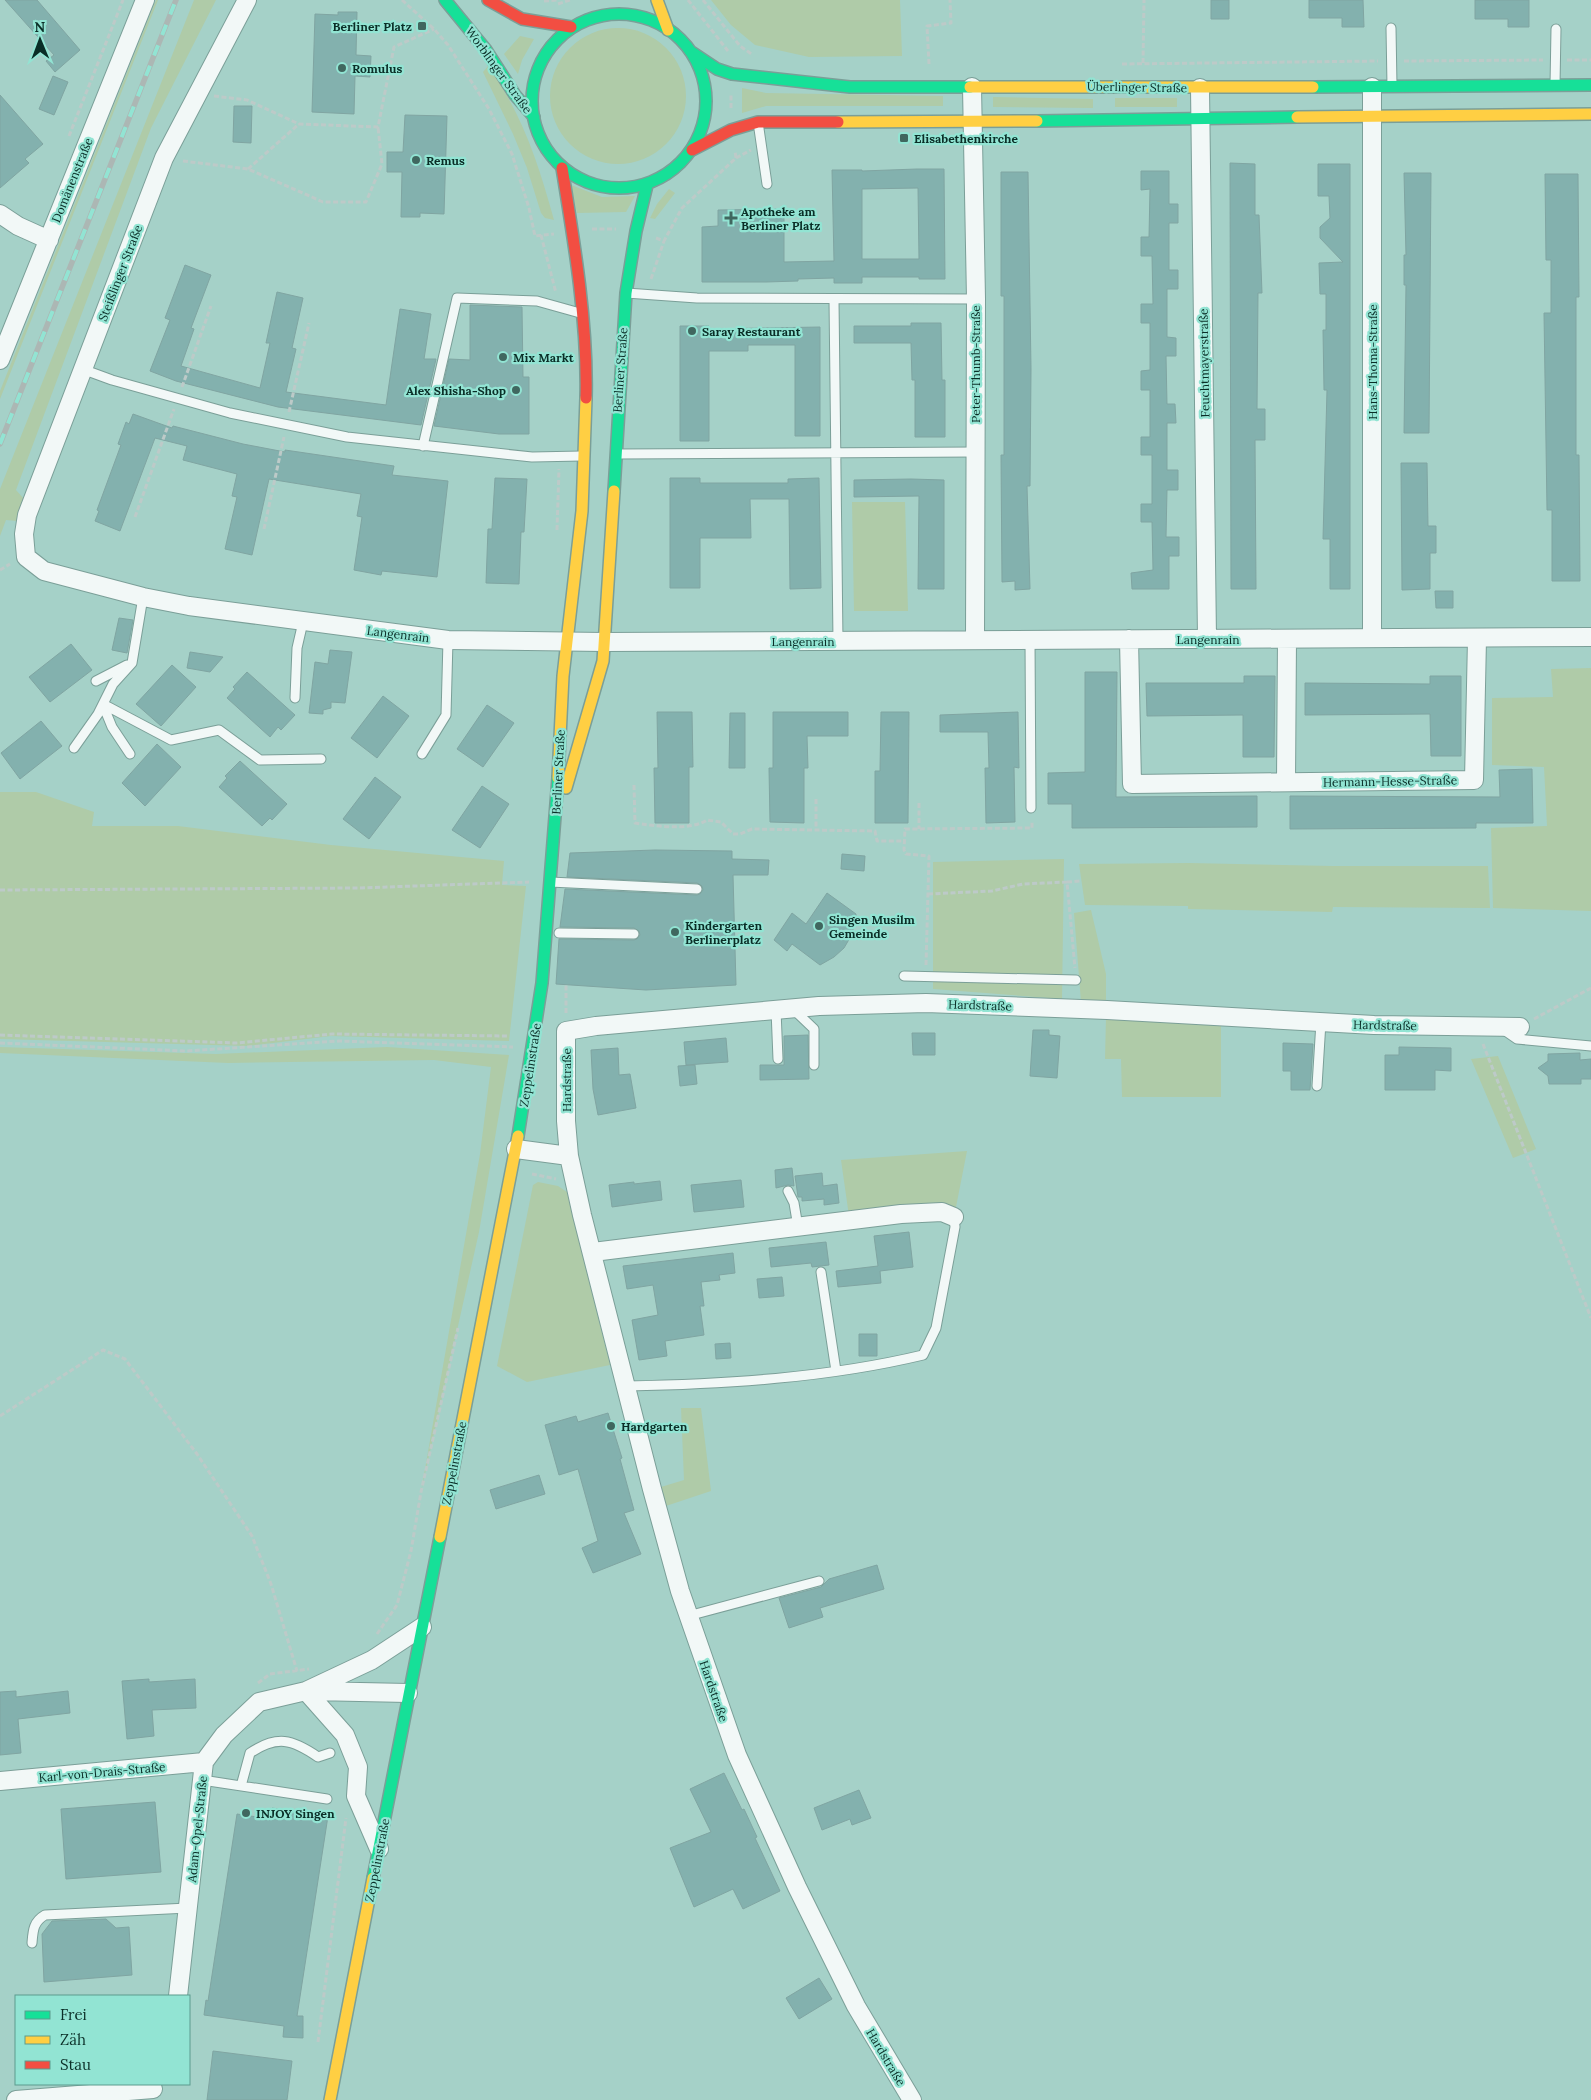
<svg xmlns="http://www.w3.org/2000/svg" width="1591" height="2100" font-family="Lora,serif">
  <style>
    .green { fill: #afcba8 }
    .building { fill: #83b1ae; stroke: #80a5a2; fill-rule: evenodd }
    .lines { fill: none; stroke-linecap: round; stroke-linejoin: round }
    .lane-casing { stroke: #7b9f98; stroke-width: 11 }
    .street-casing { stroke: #7b9f98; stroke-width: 20 }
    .fast-casing { stroke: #7b9f98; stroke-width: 14 }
    .slow-casing { stroke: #7b9f98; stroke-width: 14 }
    .jam-casing { stroke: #7b9f98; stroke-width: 14 }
    .path { stroke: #bdcac8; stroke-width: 3; stroke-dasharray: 5 2.5; stroke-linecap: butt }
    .lane { stroke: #f2f8f7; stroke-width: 9 }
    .street { stroke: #f2f8f7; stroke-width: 18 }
    .fast { stroke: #16e098; stroke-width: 11 }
    .slow { stroke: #ffcf43; stroke-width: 11 }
    .jam { stroke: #f24e42; stroke-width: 11 }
    .rail-casing { stroke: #acb7b4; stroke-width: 5.5 }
    .rail { stroke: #92e4d3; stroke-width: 4; stroke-dasharray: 11; stroke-linecap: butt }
    .poi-dot { fill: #40675f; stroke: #92e4d3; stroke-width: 2 }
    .labels { text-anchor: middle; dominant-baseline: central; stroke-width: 4.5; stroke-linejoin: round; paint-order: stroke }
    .poi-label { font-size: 12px; font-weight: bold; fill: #0a2e27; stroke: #92e4d3; text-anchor: start }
    .street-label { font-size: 12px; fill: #0a2e27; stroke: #92e4d3 }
  </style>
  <rect width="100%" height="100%" fill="#a5d1c8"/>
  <path class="green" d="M156,0H158L0,399V391Z
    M194,0H216L151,128L16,490L25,500L17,521L6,520L0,536V489Z
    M711,0H900L902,56L809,57L755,45L731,25Z
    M550 96a68 68 0 1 1 136 0a68 68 0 1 1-136 0Z
    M520,36L534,39L522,60L518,74L504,54Z
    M488,66C522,113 539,165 554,220L545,218L541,213L527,168L513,134L483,72Z
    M742,88L766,93L943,96V106H766L742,113Z
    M993,97L1093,99V108L993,107Z
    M1115,98H1177V107H1115Z
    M571,185L602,197L635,196L626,212L577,213Z
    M669,189L675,193L655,219L650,218L657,204Z
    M852,502H905L908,611H854Z
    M1591,668V911L1493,908L1491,828L1547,826L1544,767L1492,765V698L1553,697L1551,669Z
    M0,792H36L94,812L92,826H178L331,845L504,861L502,885L526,886L509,1041L331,1036L247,1046L0,1039Z
    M1064,859L1062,999L933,989V862Z
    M1189,863L1333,866H1488L1490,908L1333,907L1332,912L1188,909V906L1085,905L1079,864Z
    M1091,910L1106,974V1004L1081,1002L1074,913Z
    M1106,1017L1221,1022V1097H1122L1121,1059H1105Z
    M0,1047L216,1054L387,1047L509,1055L479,1232L421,1492L480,1154L491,1067L434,1060L228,1063L0,1053Z
    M1498,1056L1536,1149L1513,1158L1471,1059Z
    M967,1151L956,1207L849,1216L841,1160Z
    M538,1182L558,1186L567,1192L610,1365L527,1382L497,1366L533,1185Z
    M681,1408H701L711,1491L666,1506L661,1487L684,1480Z"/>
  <path class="building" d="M5,0H37L80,50L55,72L46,61L54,55Z
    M1211,0H1229V19H1211Z
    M1309,0H1363L1364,27H1342V18H1309Z
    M1475,0H1529V27H1508V19H1475Z
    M338,12H357L356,55L371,56L370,77L355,76L354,114L312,112L315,14L338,15Z
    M53,76L68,82L54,115L39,109Z
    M0,95L43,144L25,159L29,163L0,188Z
    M234,106H252L251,143L233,142Z
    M405,115L447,116L444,214L420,213V217H401L402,172H387V152H403Z
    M1230,163L1255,164V215H1259L1262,293H1258L1257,409H1265V440H1255L1256,589H1231Z
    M1318,164H1350V589H1330V539H1323L1327,390H1324L1323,330H1326V294H1320L1319,263L1343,262L1320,238V227L1330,218L1329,196H1318Z
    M917,169H944L945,279H919V277H862V283H834V278L798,279V281L766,282H702V227L718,226V210L784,209V262L834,261L832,170H862V171ZM918,188L919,259H862V189Z
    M1141,171H1169V204H1178V223H1169V270H1178V289H1167V337L1176,338V356H1166L1167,404H1175L1176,423H1167V470H1178V490H1167L1166,537H1179V556H1169V589H1132L1131,573L1153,570L1152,522H1141V504H1152V455H1141V437H1150V390H1141V371L1150,370V323H1141V304H1153L1152,256H1141V237H1149L1150,189L1141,190Z
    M1001,172H1028L1031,369L1030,486H1027L1030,589L1015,590V581L1002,582L1001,455H1004V296H1001Z
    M1404,173H1431L1429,433H1404L1406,285H1404V255H1406Z
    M1545,174H1578L1579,297H1576V455H1579L1580,581H1552V510H1547L1544,313H1551V260H1546Z
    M185,265L211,275L191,328L194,329L181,366L260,388L270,343H266L277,292L303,298L292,348L296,349L286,392L386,405L400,309L431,314L424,359H436L421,425L278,407L176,381L150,371L170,320L165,318Z
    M470,305L522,307L523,377H529V434H499L434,426L449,359L470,360Z
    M911,323H941L942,380H945V437H915V380H912L911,343H854V326H911Z
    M680,326H709V329L820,327V436H795V345H748V351H709V441H680Z
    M133,414L172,428L173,426L243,444L285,452V450L394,466L392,475L448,481L437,577L382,571L381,575L354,570L362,517L357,516L361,494L269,479L252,555L225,549L237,497L232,496L237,474L183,460L187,446L155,438L120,531L95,521L99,511L97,510L121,445L118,444L126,422L129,424Z
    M1401,463H1427L1428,526H1436V553H1430V589L1402,590Z
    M495,478L527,479L524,532H521L519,584L486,583L488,529H492Z
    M670,478H700V483H788V479L819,478L821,588L790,589L789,499H750L751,538H700V588H670Z
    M911,479L944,480V589H918L919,496L854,497V480Z
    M1435,591H1453V608H1436Z
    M119,618L133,620L127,653L112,650Z
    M71,644L92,670L50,702L29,677Z
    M330,650L352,652L345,703L331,702V708L323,710V714L309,713L315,662L328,664Z
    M190,652L223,657L210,672L187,668Z
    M172,665L196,687L161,726L136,704Z
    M247,672L295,715L281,730L278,727L270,737L227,698L235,689L233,687Z
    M1085,672H1117L1116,797L1257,796V827L1072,828V804H1048V773L1085,772Z
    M1244,676H1275L1274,757H1243V715L1147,716L1146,683H1244Z
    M1430,676H1461V756H1431L1430,714L1305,715V683L1430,684Z
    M383,696L409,716L377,758L351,738Z
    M487,705L514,723L483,767L457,749Z
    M657,712H692L693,767H689V823H655L654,768H658Z
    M773,712H848V736H807L808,768H804V823L770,822L769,768H773Z
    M881,712H909L908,823H875V771H880Z
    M1018,712L1019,768L1014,767L1015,822L986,823L985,768H989L988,732H940V715Z
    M730,713H745V768H729Z
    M41,721L62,746L20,779L1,753Z
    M157,744L181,767L145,806L122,783Z
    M240,761L287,804L272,820L270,818L262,826L219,787L227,778L225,776Z
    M1532,769L1533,823H1476V828L1290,829V796L1500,797L1499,770Z
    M375,777L401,797L369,839L343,819Z
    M482,786L509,804L480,848L452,830Z
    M655,850L732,851V859L769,860L768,875H733L736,985L646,990L556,984L559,939L634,940L637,939L640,935L639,931L634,928L560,927L565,889L697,895L700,894L703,890L702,886L697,883L567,877L570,853Z
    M842,854L865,856L864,871L841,869Z
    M827,893L856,914L855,923L851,936L844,948L834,957L820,965L792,944L787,951L774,940L792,913L806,924Z
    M1033,1030H1049V1035L1060,1036L1057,1078L1030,1076Z
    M912,1033H935V1055H913Z
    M808,1035L809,1079L760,1080V1065H784V1036Z
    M726,1038L728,1062L686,1065L684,1042Z
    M1283,1043L1313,1044L1310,1090H1291V1071H1283Z
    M1399,1047L1451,1048V1071L1435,1070V1090H1385V1055H1399Z
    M618,1048L619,1075L630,1074L636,1108L598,1115L593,1089L591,1050Z
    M1580,1053V1060L1591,1059V1079H1581V1084H1549L1548,1076L1538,1068L1548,1061V1054Z
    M695,1065L697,1084L680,1086L678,1066Z
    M792,1168L794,1186L788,1185L776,1188L775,1170Z
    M822,1173L823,1186L837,1184L839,1203L824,1205V1199L802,1201V1197H798L795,1176Z
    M741,1180L744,1207L694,1212L691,1185Z
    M660,1181L662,1200L612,1207L609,1185L634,1182V1184Z
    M909,1232L913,1267L880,1271L881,1283L838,1287L836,1271L878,1266L874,1236Z
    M826,1242L829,1265L812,1267L811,1263L771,1267L769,1248Z
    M733,1253L735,1273L719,1275L720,1280L701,1282L704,1306H700L704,1335L665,1341L667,1356L639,1360L632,1320L658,1315L653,1285L627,1289L623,1266Z
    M782,1277L784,1296L759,1298L757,1279Z
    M859,1334H877V1356H859Z
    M730,1343L731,1358L716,1359L715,1344Z
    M608,1413L622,1458L620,1459L634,1510L624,1513L641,1554L593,1573L582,1548L598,1541L578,1469L559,1475L545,1425L576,1416L578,1422Z
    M539,1475L545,1494L496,1509L490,1490Z
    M877,1565L884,1589L820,1608L823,1617L789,1628L779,1598L821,1587L829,1579Z
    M149,1679V1682L195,1679L196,1708L152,1710L154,1736L127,1739L122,1681Z
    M16,1691V1697L68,1691L70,1713L18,1719L21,1753L0,1755V1692Z
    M724,1773L742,1810L744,1809L757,1837L755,1838L780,1891L743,1909L733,1889L694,1907L670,1848L711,1832L690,1789Z
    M859,1790L871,1818L852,1825L850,1819L822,1830L814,1808Z
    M155,1802L161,1872L66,1879L61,1809Z
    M272,1808L328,1816L297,2016H303V2038L283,2037L284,2026L204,2015L206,2000L208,2001L237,1814L271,1819Z
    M106,1919L116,1928L129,1927L132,1975L44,1982L42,1934L52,1921Z
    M819,1978L832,1999L799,2019L786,1998Z
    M213,2051L292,2061L287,2100H207Z"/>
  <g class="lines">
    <g class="lane-casing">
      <path id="lane" d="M1391,28L1392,86
        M1555,85L1556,29
        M758,122L767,184
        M626,293L697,298L976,299
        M834,300L838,641
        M82,369L112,380L230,413L347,437L532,457L582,456
        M423,446L457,298L537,301L580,313
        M618,454L975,452
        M1030,640L1031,808
        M96,681L127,665
        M295,698L297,648L303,622
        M103,704L171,740L219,730L260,760L321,759
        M103,705L112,727L130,754
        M74,748L98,714L113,684L132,663L143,597
        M422,754L446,715L448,640
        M550,882L697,889
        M559,933L634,934
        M904,976L1076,980
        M792,1008L814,1029V1065
        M776,1010L778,1059
        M1504,1030L1517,1039L1591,1046
        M1317,1086L1321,1022
        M788,1191L794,1203L798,1227
        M821,1272L836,1371
        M627,1386C726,1384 827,1378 923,1355L936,1328L955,1227L954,1217
        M688,1616L819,1581
        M202,1780L327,1799
        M241,1786L250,1753C277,1735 292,1739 318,1757L330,1753
        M32,1943C33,1931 33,1922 45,1915L188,1908"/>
    </g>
    <g class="street-casing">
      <path id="street" d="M247,0L164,158L27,515L24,534L26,557L44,571L143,597L189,606L448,640L604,642L1591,637
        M972,87L976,299L975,640
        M1372,87V638
        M1200,88L1207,638
        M0,214L18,226L49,240
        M0,360L145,0
        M1129,639L1132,784L1474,780L1477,639
        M1286,782L1287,639
        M516,1149L569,1156
        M593,1252L901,1214L942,1212L954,1217
        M306,1691L345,1735L358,1767L356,1796L379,1849
        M312,1691L408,1693
        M0,1781L204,1762
        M178,1996L204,1762L224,1735L259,1702L306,1691L372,1660L422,1627
        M16,2100L153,2089
        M912,2100L856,2006L797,1887L737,1755L680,1591L652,1489L582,1215L569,1156L566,1121V1031L596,1026L819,1006L926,1003L1107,1010L1374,1025L1520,1027"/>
    </g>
    <g class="fast-casing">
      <path id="fast" d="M445,0L486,50L515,95L534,117
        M532 101a87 87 0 1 1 174 0a87 87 0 1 1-174 0Z
        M690,51L717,69L732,74L850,87H970
        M1313,87L1591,85
        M1037,121L1297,117
        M614,491L626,293L636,231L647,185
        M518,1136L542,983L558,778
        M373,1878L440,1537"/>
    </g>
    <g class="slow-casing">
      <path id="slow" d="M657,0L668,30
        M970,87H1313
        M1297,117L1591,114
        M838,122L1037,121
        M558,778L563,676L582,511L586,398
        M566,788L603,661L614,491
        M440,1537L518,1136
        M330,2100L373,1878"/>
    </g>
    <g class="jam-casing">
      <path id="jam" d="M488,0L522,19L571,27
        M692,150L731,130L758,122H838
        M562,168C574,241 588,324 586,398"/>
    </g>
    <path class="path" d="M402,0L434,29L448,45L489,109L512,154L529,208L535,236L554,234
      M688,0L728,51
      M703,0L740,46L753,55
      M544,1L558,0
      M558,4L570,0
      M1567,60H1591
      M1404,61L1543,60
      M1143,63L1144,0
      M929,64L927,26L951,23L950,0
      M1122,64L1378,61
      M214,96L247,100L299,124L378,127L394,47L434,29
      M731,108V94
      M69,136L123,0
      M736,158L751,150
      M183,161L248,169L323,202H366L382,164L378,127
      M248,169L299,124
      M592,229H616
      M541,235L556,293
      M656,238L664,241L682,208L736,158L735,151
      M651,279L664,241
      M182,387L211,306
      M289,412L309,323
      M135,517L174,409
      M264,529L284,437
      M557,530L559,469
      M0,570L10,564
      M634,785L635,823C654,826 691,831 707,820L721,822L733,834H740L752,829L875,831L877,841H904
      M816,799V830
      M919,803V829
      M1067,882L1081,881
      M0,890L358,888L529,882
      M928,894L992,891L1023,884L1067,882L1075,968
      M926,965L929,856L906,854L904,850L905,829L1032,828V821
      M566,1013V984
      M1534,1019L1591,988
      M0,1035L236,1043L332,1034L508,1036
      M0,1043L186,1051L339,1041L513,1047
      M1483,1044L1591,1318
      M532,1174L556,1179
      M0,1416L103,1350L125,1359L197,1454L252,1536L271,1584L297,1671
      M377,1634L397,1605L411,1551L421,1492L458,1328
      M258,1683L270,1674L309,1669
      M318,2042L346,1818"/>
    <use href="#lane" class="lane"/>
    <use href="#street" class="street"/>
    <use href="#fast" class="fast"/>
    <use href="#slow" class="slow"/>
    <use href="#jam" class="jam"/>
    <g class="rail-casing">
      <path id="rail" d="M0,444L176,0"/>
    </g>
    <use href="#rail" class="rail"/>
  </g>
  <g class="poi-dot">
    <rect x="417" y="21" width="10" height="10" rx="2.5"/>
    <circle cx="342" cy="68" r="5"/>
    <rect x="899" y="133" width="10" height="10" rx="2.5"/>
    <circle cx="416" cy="160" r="5"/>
    <path d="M728.5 210.5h5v5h5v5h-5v5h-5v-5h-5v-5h5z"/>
    <circle cx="692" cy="331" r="5"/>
    <circle cx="503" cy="357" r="5"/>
    <circle cx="516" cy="390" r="5"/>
    <circle cx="819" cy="926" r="5"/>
    <circle cx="675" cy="932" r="5"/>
    <circle cx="611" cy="1426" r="5"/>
    <circle cx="246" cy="1813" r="5"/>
  </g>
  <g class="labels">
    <g class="poi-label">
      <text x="412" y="26" text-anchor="end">Berliner Platz</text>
      <text x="352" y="68">Romulus</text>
      <text x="914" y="138">Elisabethenkirche</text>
      <text x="426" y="160">Remus</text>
      <text x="741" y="211">Apotheke am<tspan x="741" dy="14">Berliner Platz</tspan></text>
      <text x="702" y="331">Saray Restaurant</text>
      <text x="513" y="357">Mix Markt</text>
      <text x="506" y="390" text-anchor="end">Alex Shisha-Shop</text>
      <text x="829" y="919">Singen Musilm<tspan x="829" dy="14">Gemeinde</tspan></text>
      <text x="685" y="925">Kindergarten<tspan x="685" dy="14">Berlinerplatz</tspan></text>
      <text x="621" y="1426">Hardgarten</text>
      <text x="256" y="1813">INJOY Singen</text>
    </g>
    <g class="street-label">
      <text transform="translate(499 70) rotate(54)">Worblinger Straße</text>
      <text transform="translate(1137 87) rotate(1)">Überlinger Straße</text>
      <text transform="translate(72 180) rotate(-68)">Domänenstraße</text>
      <text transform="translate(120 273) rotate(-69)">Steißlinger Straße</text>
      <text transform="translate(1372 362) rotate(-90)">Hans-Thoma-Straße</text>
      <text transform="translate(1204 363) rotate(-91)">Feuchtmayerstraße</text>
      <text transform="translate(975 364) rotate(-90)">Peter-Thumb-Straße</text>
      <text transform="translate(620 370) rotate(-86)">Berliner Straße</text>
      <text transform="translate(398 634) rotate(7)">Langenrain</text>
      <text x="1208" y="639">Langenrain</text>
      <text x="803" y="641">Langenrain</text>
      <text transform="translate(558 772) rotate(-87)">Berliner Straße</text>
      <text transform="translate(1390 781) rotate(-1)">Hermann-Hesse-Straße</text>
      <text transform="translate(980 1005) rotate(2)">Hardstraße</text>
      <text transform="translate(1385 1025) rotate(1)">Hardstraße</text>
      <text transform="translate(530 1065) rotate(-81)">Zeppelinstraße</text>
      <text transform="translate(566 1080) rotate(-90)">Hardstraße</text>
      <text transform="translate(454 1463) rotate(-79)">Zeppelinstraße</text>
      <text transform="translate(714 1691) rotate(71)">Hardstraße</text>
      <text transform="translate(102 1772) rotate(-5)">Karl-von-Drais-Straße</text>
      <text transform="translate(197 1829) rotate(-84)">Adam-Opel-Straße</text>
      <text transform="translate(377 1860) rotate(-79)">Zeppelinstraße</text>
      <text transform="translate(886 2057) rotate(59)">Hardstraße</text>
    </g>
  </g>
  <rect x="15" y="1995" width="175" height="90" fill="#92e4d3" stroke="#5c9b8e"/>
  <rect x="25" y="2011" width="25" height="8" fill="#16e098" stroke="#5c9b8e"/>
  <text x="60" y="2020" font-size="15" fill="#0a2e27">Frei</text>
  <rect x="25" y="2036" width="25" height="8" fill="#ffcf43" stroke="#5c9b8e"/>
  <text x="60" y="2045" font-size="15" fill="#0a2e27">Zäh</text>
  <rect x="25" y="2061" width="25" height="8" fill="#f24e42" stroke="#5c9b8e"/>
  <text x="60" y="2070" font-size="15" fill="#0a2e27">Stau</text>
  <g transform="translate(40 40) rotate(359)" stroke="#92e4d3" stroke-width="4" paint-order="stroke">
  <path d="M0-4L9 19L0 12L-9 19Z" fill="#0a2e27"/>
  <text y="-8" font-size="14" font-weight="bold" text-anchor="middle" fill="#0a2e27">N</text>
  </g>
</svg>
